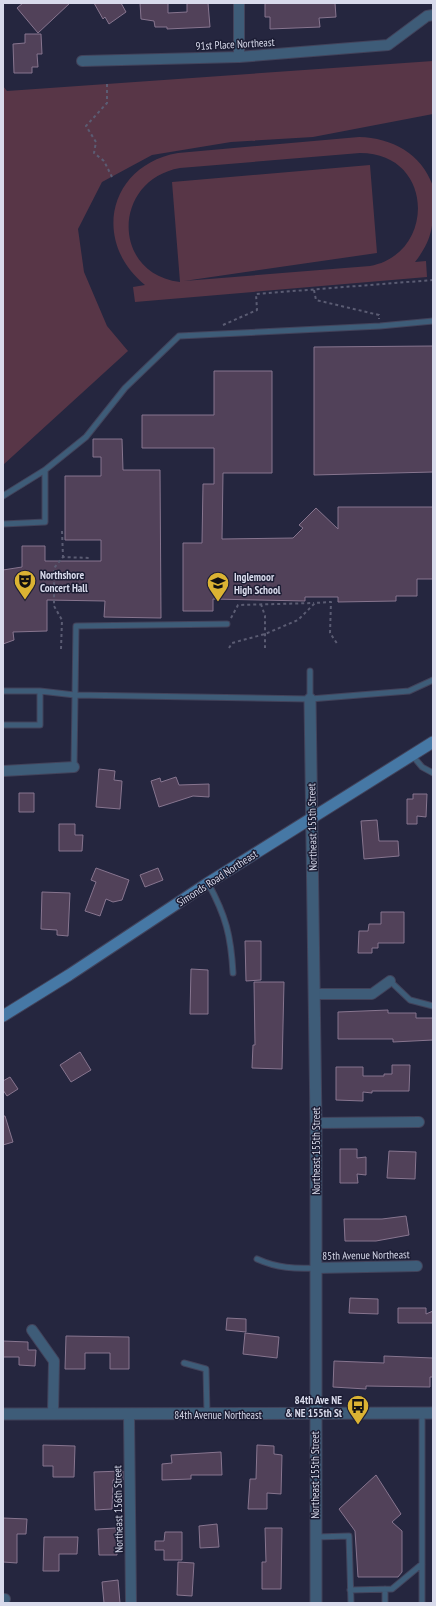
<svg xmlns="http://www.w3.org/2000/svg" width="436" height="1606" font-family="'PT Sans Narrow',sans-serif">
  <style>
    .green { fill: #583647; fill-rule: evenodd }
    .building { fill: #514159; stroke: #87758f }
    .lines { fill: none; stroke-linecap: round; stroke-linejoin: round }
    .service-casing { stroke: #42435b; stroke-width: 7 }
    .minor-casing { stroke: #42435b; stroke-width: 12 }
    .tertiary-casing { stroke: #42435b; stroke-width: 13 }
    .secondary-casing { stroke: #42435b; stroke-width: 13 }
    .path { stroke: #5b5c73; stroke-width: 2; stroke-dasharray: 3 3; stroke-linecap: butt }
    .service { stroke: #3e5c78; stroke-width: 5 }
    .minor { stroke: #3e5c78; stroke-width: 10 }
    .tertiary { stroke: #3e5c78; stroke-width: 11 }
    .secondary { stroke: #4678a5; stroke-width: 11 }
    .labels { text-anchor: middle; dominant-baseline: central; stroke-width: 3; stroke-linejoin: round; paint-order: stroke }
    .street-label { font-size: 11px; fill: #d8daeb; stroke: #1c1d34 }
    .poi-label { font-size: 11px; font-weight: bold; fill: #d8daeb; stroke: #1c1d34; text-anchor: start }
  </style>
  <rect width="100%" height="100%" fill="#25263f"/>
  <path class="green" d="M433,61V114L313,137L231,142L152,155L102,182L78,229L84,272L107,326L128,351L3,465V86L7,91Z
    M359,137C392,138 421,153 433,186C433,220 436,235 415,262L426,261L427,277L135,302L133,287L145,285C91,241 109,165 178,153ZM360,153C435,153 436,254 370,266L184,281L377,253L370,165L172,182L180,282C111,274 112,180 180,168Z"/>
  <path class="building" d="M23,3H70L38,33L17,8Z
    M94,3H121L126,12L109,24L105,17L103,19Z
    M140,3H168V13L187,12V3H208L210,27L167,29V27H155L154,21L141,19Z
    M265,3H335L336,17L319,18L320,27L270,29V17H265Z
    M25,34H41L42,54H37L38,67H32V73H14L13,44L25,43Z
    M433,346V472L314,475V347Z
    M214,371H272V473H223L222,539L293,538L303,528L299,525L316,508L338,529V507H433V579H417V596H396V601L338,602V597H305V601L213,599V611H183V543H202L203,484H214V448H142V415H214Z
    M93,439H122L123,470H160L161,618L104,617L105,601L47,600V631L13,632L14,640L3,644V570L22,567V546H45V561H101V540H65V476H101V457H93Z
    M99,769L115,771L114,780L122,781L120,809L96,807Z
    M176,777L179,785L209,784V797L193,796L159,807L151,781L160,778L161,782Z
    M19,793H34V812H19Z
    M413,794H427L426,817L417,816V824H407V799H413Z
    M377,820L379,841H398L399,856L364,859L361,821Z
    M59,824H75V835H83L82,851H59Z
    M96,868L129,880L122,900L113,902L106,899L100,916L85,911L96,882L91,880Z
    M158,868L163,880L145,887L140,875Z
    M42,892L70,893L68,936L57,935V930L41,929Z
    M381,912H404V943H378V948H372V953H358L359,931H368L369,924H381Z
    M245,941H261V980L246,981Z
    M191,969L208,970V1014H190Z
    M254,982H284L282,1069L252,1068L253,1045H255Z
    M388,1010V1013H416V1018H433V1040L393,1042V1039H338V1012Z
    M80,1052L91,1070L71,1082L60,1065Z
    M392,1065H410L409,1091H372V1093L363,1092V1101L336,1100V1067H363V1076H384V1074H392Z
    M10,1077L18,1089L7,1096L3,1090V1081Z
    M3,1116H5L13,1142L3,1145Z
    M340,1149H357V1158L366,1157V1175L357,1174L358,1183H340Z
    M389,1151L416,1152L415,1179L387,1178Z
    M406,1216L409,1235L376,1241H345L344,1219H382Z
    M350,1298L378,1299V1314L349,1313Z
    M398,1308H426V1314L433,1311V1323H398Z
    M227,1318L246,1319V1332L226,1330Z
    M245,1333L279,1337L277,1358L243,1354Z
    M66,1336L129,1337V1369H110V1353H85V1369H65Z
    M3,1341L28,1342V1350H36L35,1366L19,1365V1357H3Z
    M384,1356L433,1358V1377H430V1387L366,1386V1389L333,1387L334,1361L384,1363Z
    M43,1445L75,1446L74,1477H53V1466H43Z
    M257,1445L274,1446V1454L282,1455L281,1494L267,1493V1509H248L250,1479H256Z
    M221,1452L222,1475H191V1479L162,1480V1464L172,1463L171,1455Z
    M123,1471V1480H113L112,1509L95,1510L94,1472Z
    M376,1475L401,1514L392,1522L402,1531V1572L398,1577H358L355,1531L339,1509Z
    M3,1518L27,1519L26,1534H17V1563L3,1562Z
    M217,1524L219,1547L200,1548L199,1526Z
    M116,1528L117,1555H99L98,1529Z
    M265,1528H282L281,1589H262V1562H266Z
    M165,1532H182V1560H164V1550H155V1541H164Z
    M44,1537H78L77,1554H59V1571H43Z
    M178,1562L194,1563L192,1596L177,1595Z
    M118,1580L120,1603H104L102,1582Z"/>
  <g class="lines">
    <g class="service-casing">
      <path id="service" d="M3,496L45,470
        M3,524L45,522V470L86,437L125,388L179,336L380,326L433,321
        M3,691H40V725H3
        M40,691L75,695L310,699L409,691L433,680
        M310,699V671
        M412,755L422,767L433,773
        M74,767L76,626L227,624
        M208,883C226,916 231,936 233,973
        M390,981L410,1000L433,1006
        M257,1259C277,1268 295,1269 316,1268
        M184,1363L206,1369L207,1414
        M422,1413V1603
        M316,1537L349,1536L351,1603
        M385,1589V1603
        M350,1590L392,1589L422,1564"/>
    </g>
    <g class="minor-casing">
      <path id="minor" d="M239,3V57
        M82,61L239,57L388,45L427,16L433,15
        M3,771L74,767
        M314,994H372L390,981
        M316,1123L419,1122
        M316,1268L417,1266
        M32,1330L54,1361L53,1414
        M129,1415L131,1603
        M3,1599H5"/>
    </g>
    <g class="tertiary-casing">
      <path id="tertiary" d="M310,699L316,1123V1603
        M3,1414L433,1413"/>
    </g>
    <g class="secondary-casing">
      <path id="secondary" d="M3,1016L69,975L208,883L433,742"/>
    </g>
    <path class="path" d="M107,84V103L86,126L96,142L94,153L104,161L112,177
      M314,290L316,300L379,315V319
      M223,325L257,310L256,294L433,280
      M62,531L63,557
      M261,604L265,616V648
      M231,618L238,605L314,603
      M229,648L232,643L265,634L298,620L315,603L331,602L330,633L338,645
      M61,649L62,620L54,606V568L63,557L91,558"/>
    <use href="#service" class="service"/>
    <use href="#minor" class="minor"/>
    <use href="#tertiary" class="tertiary"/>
    <use href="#secondary" class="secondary"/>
  </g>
  <defs>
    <g id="theatre-pin" transform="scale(1.15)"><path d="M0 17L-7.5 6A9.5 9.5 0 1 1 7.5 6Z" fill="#dbb333" stroke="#1c1d34"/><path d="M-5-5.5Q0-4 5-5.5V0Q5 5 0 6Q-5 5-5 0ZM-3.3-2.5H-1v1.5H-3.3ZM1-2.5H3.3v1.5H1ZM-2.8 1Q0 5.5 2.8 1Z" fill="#111"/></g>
    <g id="school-pin" transform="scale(1.15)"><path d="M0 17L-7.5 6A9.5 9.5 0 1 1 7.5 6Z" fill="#dbb333" stroke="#1c1d34"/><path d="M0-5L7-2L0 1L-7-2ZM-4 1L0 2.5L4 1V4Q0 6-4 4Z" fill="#111"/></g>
    <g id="bus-pin" transform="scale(1.15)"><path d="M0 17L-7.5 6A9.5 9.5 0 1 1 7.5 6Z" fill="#dbb333" stroke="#1c1d34"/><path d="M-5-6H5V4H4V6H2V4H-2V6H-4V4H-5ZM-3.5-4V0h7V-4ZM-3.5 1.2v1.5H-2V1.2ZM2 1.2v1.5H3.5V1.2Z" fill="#111"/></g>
  </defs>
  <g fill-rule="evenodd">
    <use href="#theatre-pin" x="25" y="581"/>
    <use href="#school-pin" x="218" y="583"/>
    <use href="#bus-pin" x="358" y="1406"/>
  </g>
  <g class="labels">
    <g class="street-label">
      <text transform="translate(235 44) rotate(-3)">91st Place Northeast</text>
      <text transform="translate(312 827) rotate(-91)">Northeast 155th Street</text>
      <text transform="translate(217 878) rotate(-33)">Simonds Road Northeast</text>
      <text transform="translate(316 1151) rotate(-90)">Northeast 155th Street</text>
      <text transform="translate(366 1255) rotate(-1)">85th Avenue Northeast</text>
      <text x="218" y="1415">84th Avenue Northeast</text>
      <text transform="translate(315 1475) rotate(-90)">Northeast 155th Street</text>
      <text transform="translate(118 1509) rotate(-91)">Northeast 156th Street</text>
    </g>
    <g class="poi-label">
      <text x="40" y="575">Northshore<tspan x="40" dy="13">Concert Hall</tspan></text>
      <text x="234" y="577">Inglemoor<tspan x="234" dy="13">High School</tspan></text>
      <text x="342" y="1400" text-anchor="end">84th Ave NE<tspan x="342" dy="13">&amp; NE 155th St</tspan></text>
    </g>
  </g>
  <rect width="436" height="1606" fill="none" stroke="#d8daeb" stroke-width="8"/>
</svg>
